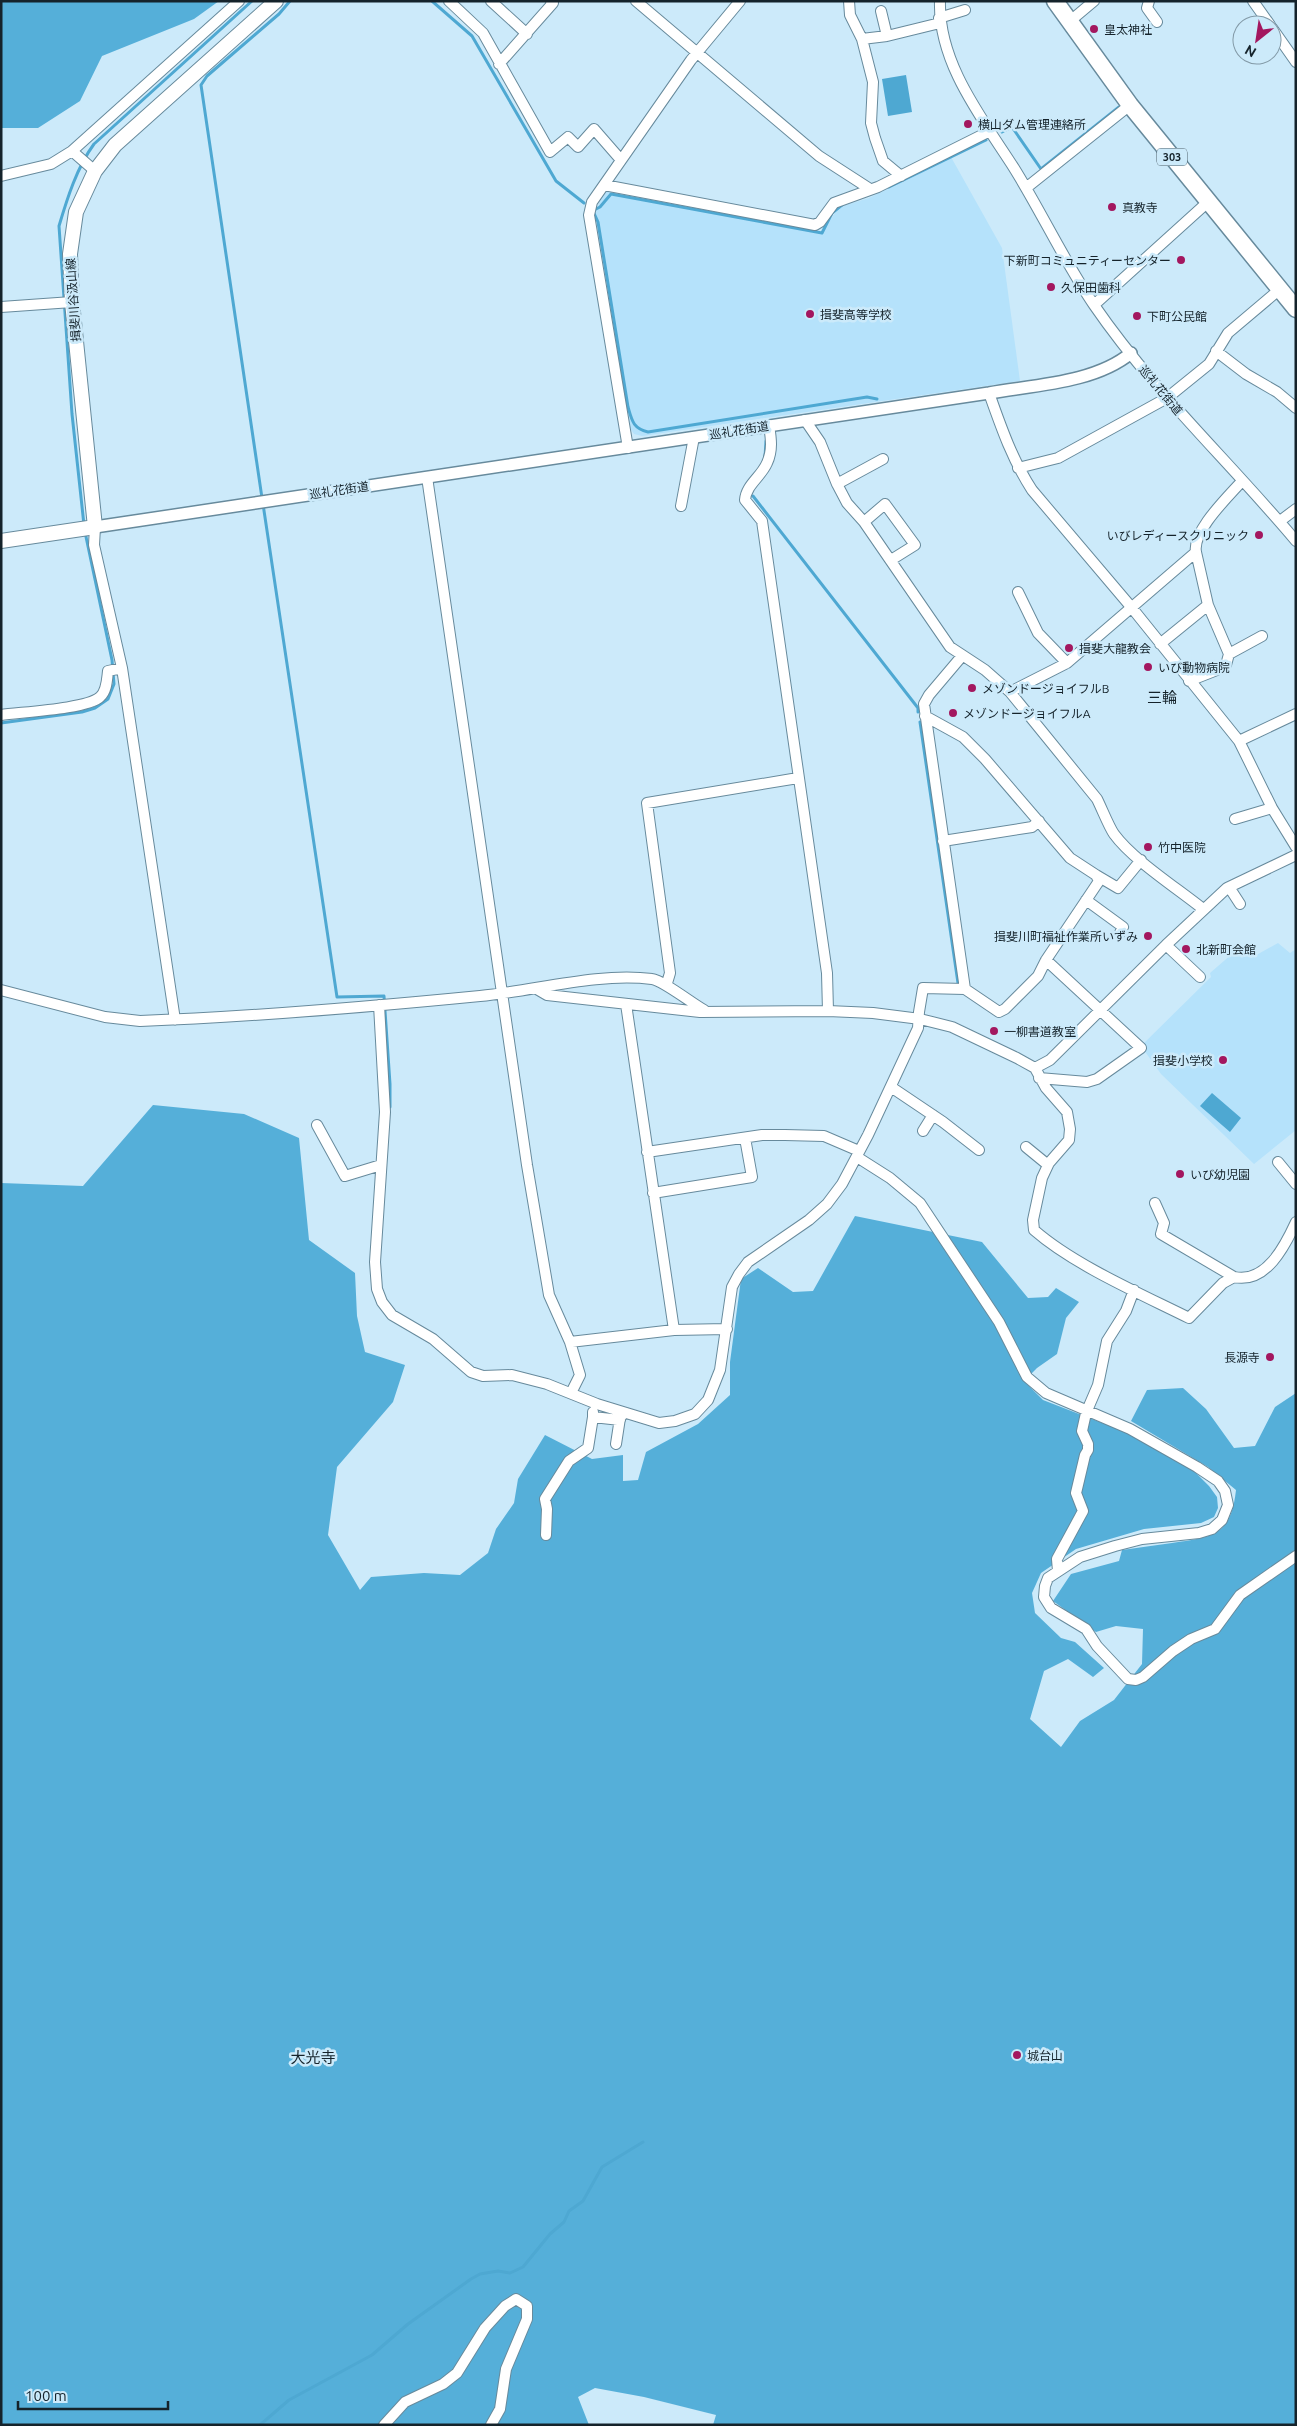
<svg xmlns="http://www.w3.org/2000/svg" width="1297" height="2426" font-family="Ubuntu,'Noto Sans JP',sans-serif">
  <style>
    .built { fill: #b5e2fb }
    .forest { fill: #55afd9 }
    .water { fill: #4ea8d2 }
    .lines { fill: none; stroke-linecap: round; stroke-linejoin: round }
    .stream { stroke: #4ea8d2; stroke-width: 3 }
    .minor-casing { stroke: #678a9c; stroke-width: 12 }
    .tertiary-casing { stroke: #678a9c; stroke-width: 14 }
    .secondary-casing { stroke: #678a9c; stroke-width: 16 }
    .trunk-casing { stroke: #678a9c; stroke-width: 19 }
    .minor { stroke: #fff; stroke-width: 10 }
    .tertiary { stroke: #fff; stroke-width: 11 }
    .secondary { stroke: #fff; stroke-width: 14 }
    .trunk { stroke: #fff; stroke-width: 16 }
    .poi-dot { fill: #a3175f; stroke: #cceafa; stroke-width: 2 }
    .labels { text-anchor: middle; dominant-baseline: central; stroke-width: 5; stroke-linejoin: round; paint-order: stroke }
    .shield { fill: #cceafa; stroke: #4c5f69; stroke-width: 1 }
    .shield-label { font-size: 11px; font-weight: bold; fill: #15232b }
    .poi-label { font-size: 12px; fill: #15232b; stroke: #cceafa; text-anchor: start }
    .street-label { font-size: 12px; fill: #15232b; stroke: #cceafa }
    .quarter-label { font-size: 15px; fill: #15232b; stroke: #cceafa }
  </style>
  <rect width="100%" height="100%" fill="#cceafa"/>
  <path class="built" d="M951,157L1002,248L1020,381L642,436L634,434L627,424L592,218L605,191L818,233L823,230L839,207L869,198Z
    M1278,943L1290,953L1296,949V1130L1254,1164L1161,1074L1141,1046L1211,977L1210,973L1240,947L1245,949L1251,958Z"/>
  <path class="forest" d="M1,1H219L194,19L102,56L80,101L38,128H1Z
    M153,1105L244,1114L299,1138L309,1240L355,1273L357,1316L365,1352L405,1365L393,1402L337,1467L328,1535L360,1590L371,1577L424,1573L460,1575L488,1553L496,1529L514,1503L518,1479L545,1435L592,1459L623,1455V1481L638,1480L646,1452L698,1424L730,1395V1362L741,1279L758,1268L793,1292L813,1291L855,1216L982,1242L1028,1298L1048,1297L1056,1288L1079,1302L1066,1318L1057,1354L1037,1368L1024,1381L1043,1400L1128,1433L1194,1471L1209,1486L1217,1497L1218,1508L1214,1517L1201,1523L1144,1529L1076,1549L1041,1573L1032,1593L1035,1613L1061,1638L1075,1642L1104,1668L1093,1677L1068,1659L1044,1671L1030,1719L1061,1747L1080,1721L1114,1700L1142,1664L1143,1629L1116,1626L1096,1632L1053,1601L1071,1574L1119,1561L1122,1550C1139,1548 1155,1545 1172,1543C1213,1537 1231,1536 1236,1490L1208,1467L1131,1421L1147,1390L1183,1388L1206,1409L1234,1448L1255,1446L1275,1407L1296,1393V2425H713L716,2415L644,2397L595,2388L578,2397L589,2425H1V1183L83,1186Z"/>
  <path class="water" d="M906,75L912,112L888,116L882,79Z
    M1212,1093L1241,1118L1230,1132L1200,1106Z"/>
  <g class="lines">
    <path class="stream" d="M432,1L472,36L556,181L584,203
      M1002,132L1012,127L1041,169L1119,107
      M889,187L986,140
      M594,210L600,207L611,194L822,233L832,213L842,205
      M593,211L598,222L628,407C632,421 633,428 648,432L867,397L877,399
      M765,457L766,441
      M753,496L918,708V712
      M262,498L201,85L207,76L279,14L290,1
      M263,504L337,997L384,996L390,1084V1107
      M84,525L72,414L59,226C67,199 77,167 94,144L252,1
      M920,722L958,983
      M1,723L82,712L95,708L108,699L114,684L112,660L85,532
      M260,2425L289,2400L372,2355L408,2324L471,2279L480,2274L498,2271L510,2273L523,2267L550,2234L564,2222L569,2211L583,2201L602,2167L643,2142"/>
    <g class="minor-casing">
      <path id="minor" d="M449,1L483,33L550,152L568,137L578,147L594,129L621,160
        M491,1L527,34
        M636,1L819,156L870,189
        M849,1L850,15L862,39
        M940,1C938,63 982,118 1014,168C1042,213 1064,261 1094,305C1153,391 1229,461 1296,541
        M1149,1L1147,8L1157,22
        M1253,1L1270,25
        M881,11L887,36L862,39L873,82L871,123L875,138L883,161L901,176
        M939,18L965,10
        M1069,22L1094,1
        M1272,28L1296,62
        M887,36L940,23
        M499,64L553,3L551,1
        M72,151L95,171
        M1,176L51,164L72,151L239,1
        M604,185L815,225L820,222L834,203L878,187L990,131
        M1026,188L1130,105
        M1094,305L1209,201
        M1,307L72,302
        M1216,351L1246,374L1277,392L1296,408
        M989,393C1001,427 1012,459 1032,490L1132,608L1239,741L1272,808L1296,847
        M805,420L820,442L837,484L847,503L864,522L950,647L985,670L1010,692L1097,799C1102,809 1109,827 1114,834C1133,860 1177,888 1203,909
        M769,425C771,438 773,450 767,463C761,477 746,485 745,500L762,521L827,973L828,1011
        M628,448L589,215L592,202L691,60L740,1
        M1018,468L1058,458L1167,398L1209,364L1228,333L1280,289
        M427,477L527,1165L549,1295L570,1342L580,1375L571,1393
        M837,484L883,459
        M681,506L694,437
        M1280,521L1296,509
        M864,522L885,504L915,545L891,560
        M95,527L94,545L122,668L175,1020
        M1196,552C1192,531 1228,497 1242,481
        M1018,592L1038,633L1067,663
        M1208,605L1229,654L1262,636
        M962,656L929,695L924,704L965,989
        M1189,681L1222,668L1226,665L1229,654
        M1010,692L1067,663L1196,552L1208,605L1160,644
        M1,715C22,712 87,709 100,697C107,691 107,679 108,671L122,668
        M1239,741L1296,714
        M1235,819L1272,808
        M943,841L1032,827L1039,821
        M1096,875L1118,888L1141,860
        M1229,887L1240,904
        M1086,900L1123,927L1120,933
        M1166,945L1200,977
        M667,983L670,973L647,803L798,778
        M535,988L547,995L700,1012L828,1011L873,1013L920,1019L952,1027L1017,1058L1035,1068L1046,1088L1067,1112L1070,1129L1069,1140L1049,1163L1042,1178L1033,1220L1034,1230C1074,1265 1141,1294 1189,1318L1223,1283L1234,1277C1266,1284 1285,1246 1296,1222
        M1,990L105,1017L140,1021C253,1017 367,1007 480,996C534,991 598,972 652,979C662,980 693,1004 704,1010
        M626,1004L674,1330
        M379,1005L385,1112L375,1262L377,1289L382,1302L392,1315L433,1339L471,1372L483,1376L512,1375L547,1384L597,1404L659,1423L675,1421L695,1414L708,1400L720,1370L732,1287L739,1274L748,1262L809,1220L827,1204L842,1184L868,1135L918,1028L919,1012L923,988L965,989L999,1012L1005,1009L1038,976L1046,960L1099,881L1096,875L1070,858L985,759L963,737L925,716
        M1035,1068L1050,1060L1166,945L1227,888L1296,855
        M1039,1078L1087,1082L1097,1079L1141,1048L1046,960
        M891,1087L943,1122L979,1150
        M317,1125L345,1176L381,1165
        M923,1131L933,1115
        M1026,1147L1048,1165
        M647,1152L762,1135H785L824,1136L859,1151
        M857,1157L890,1178L920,1203L999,1322L1027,1377L1046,1393L1130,1429L1197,1467L1218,1481L1225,1491L1228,1505L1222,1520L1212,1529L1199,1533L1142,1539L1115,1546L1080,1557L1048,1578L1045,1586L1044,1597L1051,1608L1086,1629L1097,1646L1128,1679L1136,1680L1143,1677L1173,1651L1191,1639L1215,1629L1240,1595L1296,1556
        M1278,1162L1296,1184
        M653,1193L752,1177L745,1138
        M1155,1203L1164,1223L1161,1234L1234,1277
        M570,1342L674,1330L727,1329
        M593,1412V1417L620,1420
        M616,1444L620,1418L623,1414
        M546,1535L547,1509L545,1499L569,1461L588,1448L593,1417
        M1058,1571L1057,1559L1083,1511L1076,1493L1085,1455L1088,1450V1444L1082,1431L1086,1413L1098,1385L1107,1341L1126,1311L1134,1290
        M384,2425L405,2402L443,2384L457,2373L485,2328L505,2306L516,2299L527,2306V2319L506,2369L500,2409L491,2425"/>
    </g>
    <g class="tertiary-casing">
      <path id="tertiary" d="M95,527L989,393C1034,385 1095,383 1131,353"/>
    </g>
    <g class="secondary-casing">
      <path id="secondary" d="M1,541L95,527L72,302L70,254L76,212L95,171L115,145L276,1"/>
    </g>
    <g class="trunk-casing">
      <path id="trunk" d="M1055,1L1130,105L1296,309"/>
    </g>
    <use href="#minor" class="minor"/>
    <use href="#tertiary" class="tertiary"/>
    <use href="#secondary" class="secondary"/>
    <use href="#trunk" class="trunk"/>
  </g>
  <g class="poi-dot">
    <circle cx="1094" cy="29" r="5"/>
    <circle cx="968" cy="124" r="5"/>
    <circle cx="1112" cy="207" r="5"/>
    <circle cx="1181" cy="260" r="5"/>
    <circle cx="1051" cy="287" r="5"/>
    <circle cx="810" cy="314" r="5"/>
    <circle cx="1137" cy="316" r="5"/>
    <circle cx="1259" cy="535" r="5"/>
    <circle cx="1069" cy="648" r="5"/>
    <circle cx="1148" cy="667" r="5"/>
    <circle cx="972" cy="688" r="5"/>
    <circle cx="953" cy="713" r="5"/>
    <circle cx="1148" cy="847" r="5"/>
    <circle cx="1148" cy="936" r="5"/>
    <circle cx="1186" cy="949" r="5"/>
    <circle cx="994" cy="1031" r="5"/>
    <circle cx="1223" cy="1060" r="5"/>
    <circle cx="1180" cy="1174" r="5"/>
    <circle cx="1270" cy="1357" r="5"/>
    <circle cx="1017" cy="2055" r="5"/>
  </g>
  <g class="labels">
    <rect class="shield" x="1157" y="148.5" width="30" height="17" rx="4"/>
    <g class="shield-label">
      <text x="1172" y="157">303</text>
    </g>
    <g class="poi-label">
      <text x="1104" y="29">皇太神社</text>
      <text x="978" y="124">横山ダム管理連絡所</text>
      <text x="1122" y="207">真教寺</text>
      <text x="1171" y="260" text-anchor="end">下新町コミュニティーセンター</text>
      <text x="1061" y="287">久保田歯科</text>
      <text x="820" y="314">揖斐高等学校</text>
      <text x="1147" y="316">下町公民館</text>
      <text x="1249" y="535" text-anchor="end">いびレディースクリニック</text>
      <text x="1079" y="648">揖斐大龍教会</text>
      <text x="1158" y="667">いび動物病院</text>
      <text x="982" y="688">メゾンドージョイフルB</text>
      <text x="963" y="713">メゾンドージョイフルA</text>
      <text x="1158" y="847">竹中医院</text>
      <text x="1138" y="936" text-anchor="end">揖斐川町福祉作業所いずみ</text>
      <text x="1196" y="949">北新町会館</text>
      <text x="1004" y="1031">一柳書道教室</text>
      <text x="1213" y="1060" text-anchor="end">揖斐小学校</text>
      <text x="1190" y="1174">いび幼児園</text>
      <text x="1260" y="1357" text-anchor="end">長源寺</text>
      <text x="1027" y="2055">城台山</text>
    </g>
    <g class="street-label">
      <text transform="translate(73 300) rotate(-94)">揖斐川谷汲山線</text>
      <text transform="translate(1161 390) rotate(50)">巡礼花街道</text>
      <text transform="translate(739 430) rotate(-9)">巡礼花街道</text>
      <text transform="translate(339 490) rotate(-8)">巡礼花街道</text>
    </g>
    <g class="quarter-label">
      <text x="1162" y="697">三輪</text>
      <text x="313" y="2057">大光寺</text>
    </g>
  </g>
  <rect width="1297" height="2426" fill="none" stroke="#15232b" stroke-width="5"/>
  <g transform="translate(1257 40) rotate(210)"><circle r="24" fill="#cceafa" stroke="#839aa7"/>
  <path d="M0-4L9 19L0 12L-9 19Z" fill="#a3175f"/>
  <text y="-8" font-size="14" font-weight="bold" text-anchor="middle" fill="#15232b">N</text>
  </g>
  <path d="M18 2401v8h150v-8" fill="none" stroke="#15232b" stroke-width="2.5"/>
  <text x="25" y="2401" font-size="15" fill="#15232b" stroke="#cceafa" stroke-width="4" paint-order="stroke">100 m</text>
</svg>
